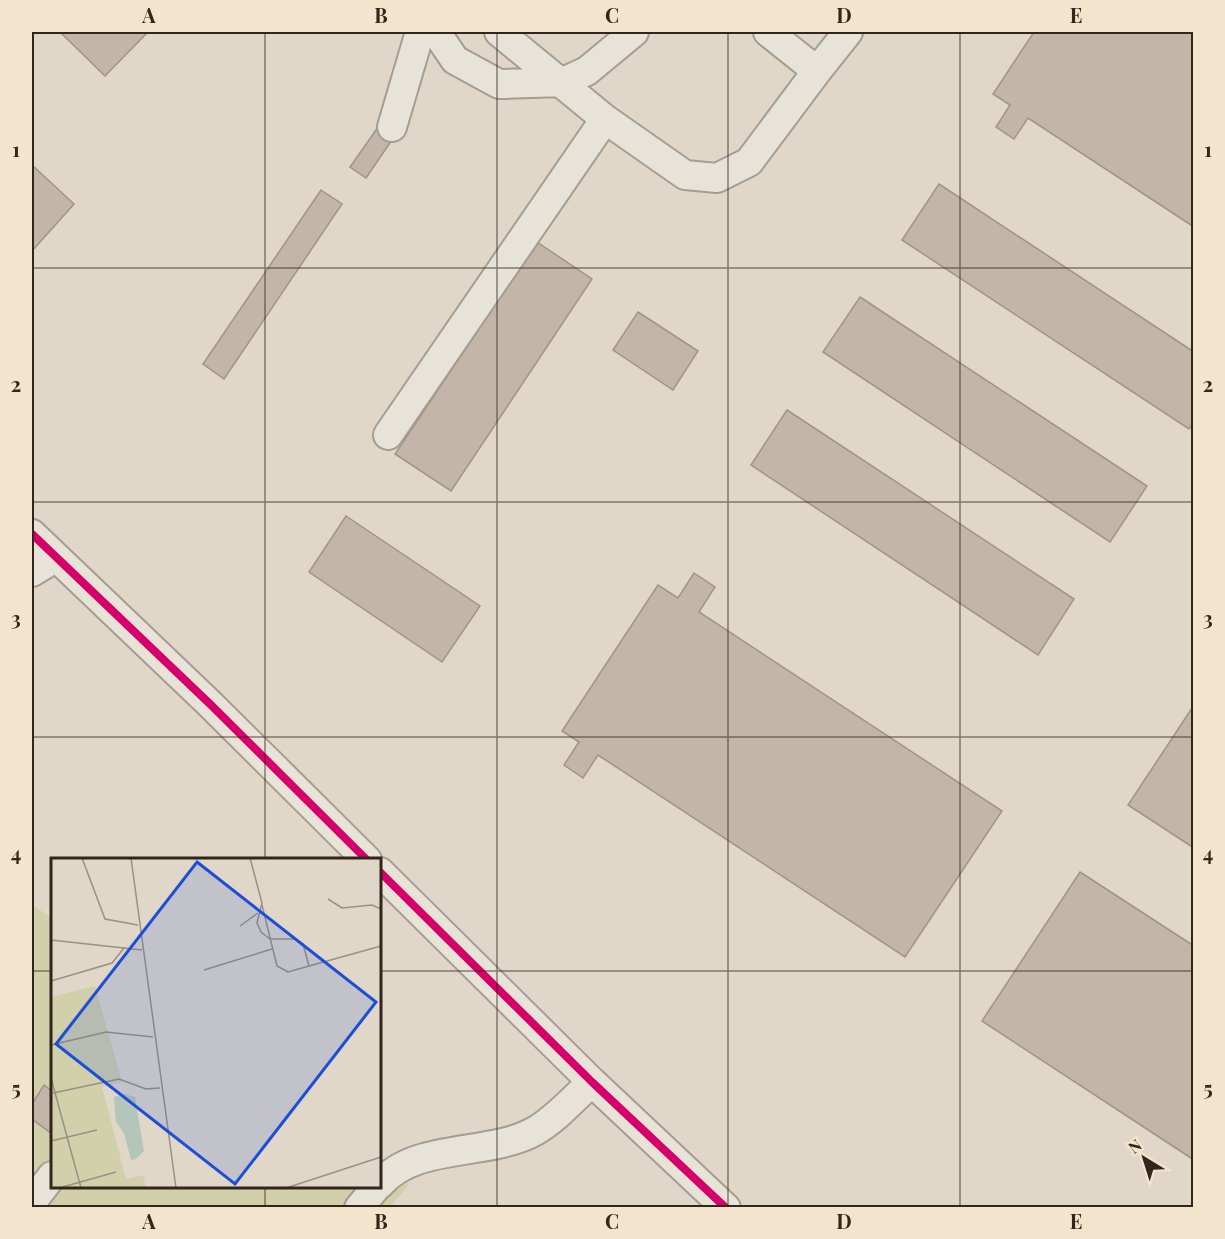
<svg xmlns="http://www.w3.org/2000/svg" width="1225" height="1239" font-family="'Playfair Display',serif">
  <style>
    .green { fill: #d2cfab }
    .building { fill: #c4b5a9; stroke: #a09388; stroke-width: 1.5 }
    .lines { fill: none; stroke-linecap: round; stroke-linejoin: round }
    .minor-casing { stroke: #a59c92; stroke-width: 32 }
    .minor { stroke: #e8e3d9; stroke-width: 28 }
    .cycleway-casing { stroke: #f3e5cd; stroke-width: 11 }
    .cycleway { stroke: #d6006c; stroke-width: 8 }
    .grid { fill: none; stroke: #32251c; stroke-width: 1.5; stroke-opacity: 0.55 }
    .inset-road { fill: none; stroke: #9a9083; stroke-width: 1.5 }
    .view { fill: #1d4ed8; fill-opacity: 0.15; stroke: #1d4ed8; stroke-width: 3 }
    .inset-edge { fill: none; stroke: #32251c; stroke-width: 3 }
    .neatline { fill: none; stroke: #32251c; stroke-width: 2 }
    .grid-label { font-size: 20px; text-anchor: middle; font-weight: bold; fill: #32251c }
  </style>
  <rect width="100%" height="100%" fill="#e0d7c8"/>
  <path class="green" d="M32,904L52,919V1186H380V1162L409,1184L390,1207H32Z"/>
  <path class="building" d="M60,32H144L146,34L105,76Z
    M1034,32H1194V227L1028,118L1014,139L996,127L1010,105L993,94Z
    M378,127L394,137L366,178L350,167Z
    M32,165L74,204L32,251Z
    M939,184L1194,352V422L1189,429L902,240Z
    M321,190L342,204L224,379L203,364Z
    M537,242L592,279L451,491L395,454Z
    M860,297L1147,486L1110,542L823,352Z
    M638,312L698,351L673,390L613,350Z
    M787,410L1074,599L1038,655L751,465Z
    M346,516L480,606L442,662L309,572Z
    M694,573L715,587L699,612L1002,811L905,957L598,755L583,778L564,765L579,742L562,731L658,585L678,598Z
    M1194,705V848L1128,805Z
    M1080,872L1194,946V1160L982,1021Z
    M44,1085L52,1091V1134L32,1119V1104Z"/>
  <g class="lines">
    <g class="minor-casing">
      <path id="minor" d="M436,32L455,60L499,84L563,82L587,71L634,32
        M499,32L605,119L685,175L717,178L749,162L817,71
        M768,32L817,71L848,32
        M392,127L420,32
        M388,435L605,119
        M32,534L211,705L367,860
        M32,572L55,558
        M380,872L592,1082L726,1208
        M380,1184C416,1142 489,1157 535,1131C556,1119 574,1098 592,1082
        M32,1202L52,1176
        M359,1208L377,1186"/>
    </g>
    <use href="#minor" class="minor"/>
    <g class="cycleway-casing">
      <path id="cycleway" d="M32,534L211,705L367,860
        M380,872L592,1082L726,1208"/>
    </g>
    <use href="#cycleway" class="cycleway"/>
  </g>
  <path class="grid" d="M265,32V860M497,32V1208M728,32V1208M960,32V1208M32,268H1194M32,502H1194M32,737H1194M32,971H52M380,971H1194M265,1186V1208"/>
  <g transform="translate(51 858)">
    <rect width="330" height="330" fill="#e0d7c8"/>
    <path d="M44,128L71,224L51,229L75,321L92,317L95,330H0V139Z" fill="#d2cfab"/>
    <path d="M73,236L84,239L93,293L85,301L80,302L73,275L65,264L63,239Z" fill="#b4c5b9"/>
    <path class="inset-road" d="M31,0L54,61L87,67M80,0L125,330M199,0L211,45L206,65L210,74L219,81H244L252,86L258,108L330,88M277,41L291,50L321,47L330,51M211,47L226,108L237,114L258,108M189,68L207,55M0,82L91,92M153,112L221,91M0,123L61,105L73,90M0,187L55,174L102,179M0,220L30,330M2,235L68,221L95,231L109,230M0,283L46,272M8,330L65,314M235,330L330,299"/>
    <path class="view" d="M146,4L325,144L184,326L5,186Z"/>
    <rect width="330" height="330" class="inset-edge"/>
  </g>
  <rect width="1225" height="1239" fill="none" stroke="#f3e5cd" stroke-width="66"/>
  <g transform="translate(1144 1158) rotate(322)" stroke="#f3e5cd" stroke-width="4.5" paint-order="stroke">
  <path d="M0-4.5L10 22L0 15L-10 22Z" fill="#32251c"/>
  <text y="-9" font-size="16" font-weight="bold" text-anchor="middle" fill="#32251c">N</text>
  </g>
  <rect x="33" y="33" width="1159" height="1173" class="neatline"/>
  <g class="grid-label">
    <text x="149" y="23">A</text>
    <text x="381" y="23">B</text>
    <text x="612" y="23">C</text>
    <text x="844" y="23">D</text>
    <text x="1076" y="23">E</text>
    <text x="16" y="157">1</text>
    <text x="1208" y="157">1</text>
    <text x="16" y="392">2</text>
    <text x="1208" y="392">2</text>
    <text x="16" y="626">3</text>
    <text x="1208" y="626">3</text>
    <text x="16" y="861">4</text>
    <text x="1208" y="861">4</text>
    <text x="16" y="1096">5</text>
    <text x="1208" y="1096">5</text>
    <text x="149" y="1229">A</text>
    <text x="381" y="1229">B</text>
    <text x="612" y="1229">C</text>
    <text x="844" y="1229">D</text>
    <text x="1076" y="1229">E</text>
  </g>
</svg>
